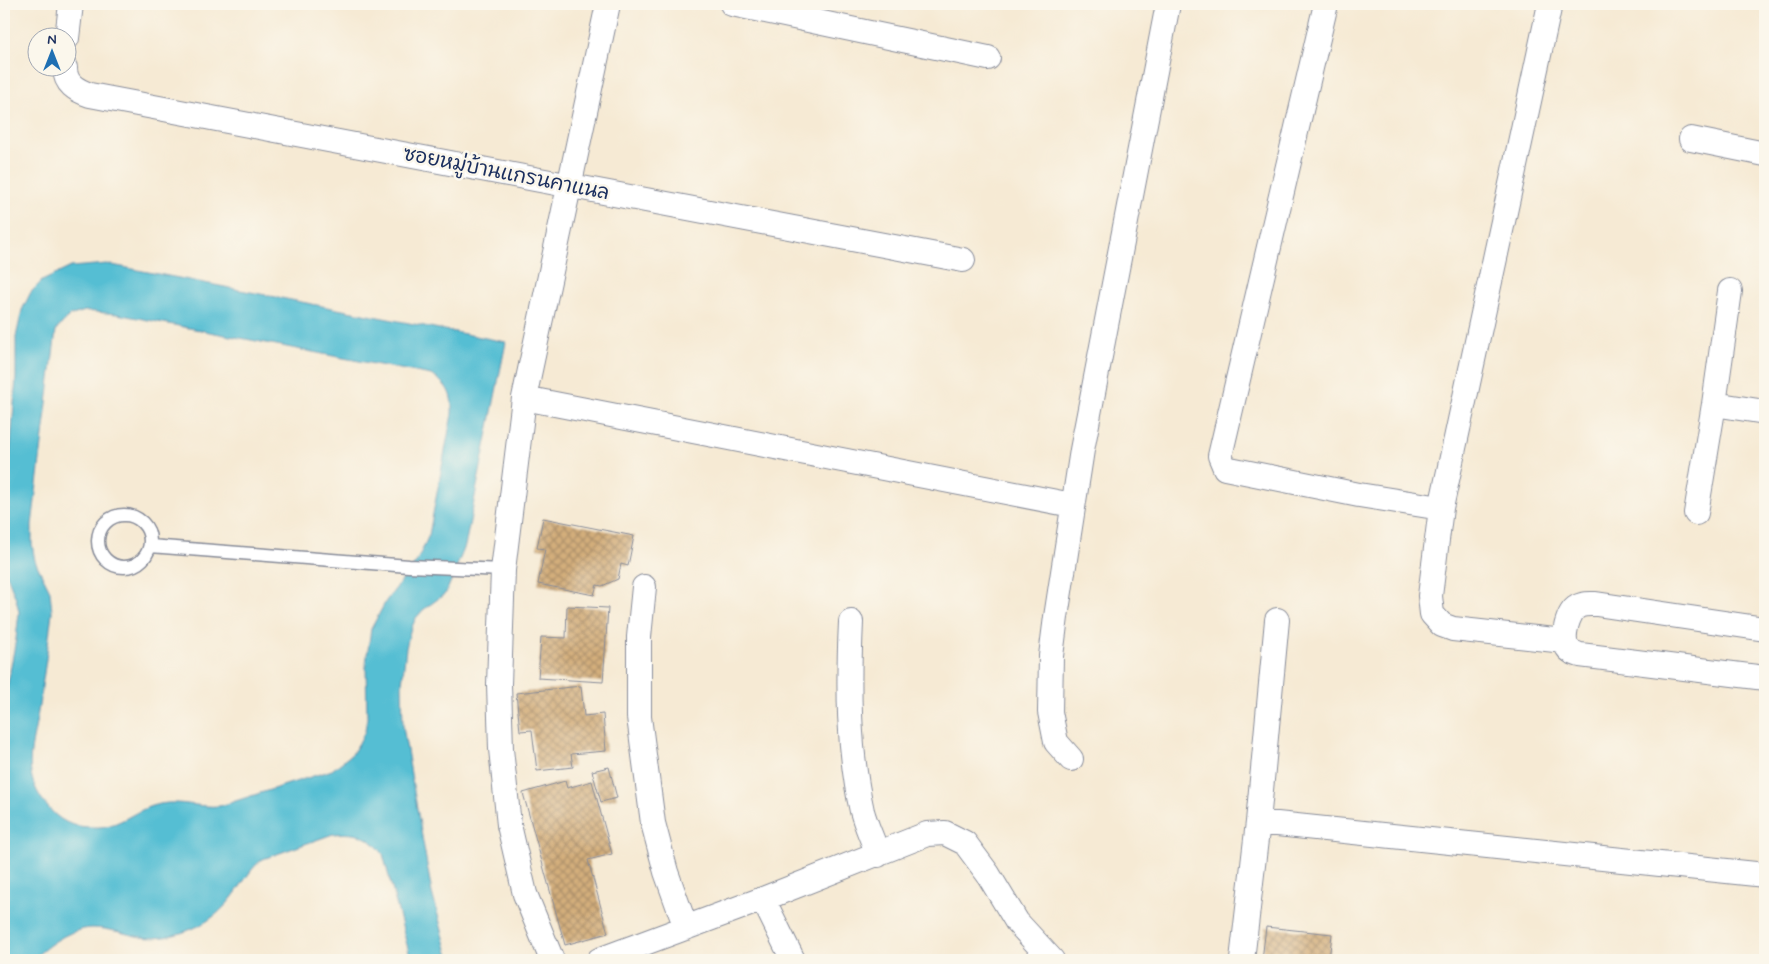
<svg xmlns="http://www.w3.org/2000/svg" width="1769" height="964" font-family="Mynerve,'Playpen Sans Thai',sans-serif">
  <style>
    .water { fill: #55bed3; stroke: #387698; fill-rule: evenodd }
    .building { fill: url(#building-cross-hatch) }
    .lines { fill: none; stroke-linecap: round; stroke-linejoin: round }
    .lane-casing { stroke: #888c99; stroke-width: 15 }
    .street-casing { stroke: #888c99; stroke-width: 26 }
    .lane { stroke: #fff; stroke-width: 12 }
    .street { stroke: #fff; stroke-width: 24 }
    .labels { text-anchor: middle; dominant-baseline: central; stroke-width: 5; stroke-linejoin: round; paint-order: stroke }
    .street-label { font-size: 20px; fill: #1b2f5e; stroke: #fbf7ec }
  </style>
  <defs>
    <pattern id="building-cross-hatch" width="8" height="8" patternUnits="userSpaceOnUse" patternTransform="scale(1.25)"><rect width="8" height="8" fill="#d3ae7c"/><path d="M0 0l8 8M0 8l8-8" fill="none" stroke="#aa8e69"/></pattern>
  </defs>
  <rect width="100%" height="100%" fill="#fbf7ec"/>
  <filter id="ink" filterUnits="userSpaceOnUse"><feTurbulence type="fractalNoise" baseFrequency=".02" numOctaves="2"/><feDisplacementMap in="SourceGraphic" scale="10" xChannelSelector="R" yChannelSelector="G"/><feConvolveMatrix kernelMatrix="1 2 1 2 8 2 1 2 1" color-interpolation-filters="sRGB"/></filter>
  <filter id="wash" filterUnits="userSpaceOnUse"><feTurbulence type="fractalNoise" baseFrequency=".0096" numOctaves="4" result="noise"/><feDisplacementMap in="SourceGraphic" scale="20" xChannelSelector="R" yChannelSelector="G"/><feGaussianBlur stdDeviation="1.12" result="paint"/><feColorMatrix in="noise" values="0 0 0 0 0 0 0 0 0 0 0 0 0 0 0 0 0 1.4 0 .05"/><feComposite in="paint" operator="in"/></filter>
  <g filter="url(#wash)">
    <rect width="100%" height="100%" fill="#f6ead4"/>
    <path class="water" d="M107,264L506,342L465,546L446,593L423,610L416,618L410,631L406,648L402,684L403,726L412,780L432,893L450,960H411L383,854C370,835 355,832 333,834L263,859C252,867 247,877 239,888C228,905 213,920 194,928C178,935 159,940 141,937C125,934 109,928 92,928C69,929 48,945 32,960H4V704L16,639L19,612L16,599L4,567V490L10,456L16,378V337L22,310L31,292L42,281L71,267ZM85,311L117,314L431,375C448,384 453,395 452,414L429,535L417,561L386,601L371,629L366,664L367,718L365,731L359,743L352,754L332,770L220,806C200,808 179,800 160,804C135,808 120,829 92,827C84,827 74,826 66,822C51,815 36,794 32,778C27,758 34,737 37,718C43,682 48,647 52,612L50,591L35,561L32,544V525L56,330L69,316Z"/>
    <g id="blocks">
      <path class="building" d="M543,518L634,536L628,566L621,564L618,579L602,586L597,585L594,595L538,584L545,549L537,548Z
        M567,606L608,608L603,682L538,678L541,637L566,638Z
        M581,686L584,716L603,714L606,751L571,754L573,767L537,771L532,730L520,731L516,693Z
        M609,767L617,798L601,802L592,771Z
        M565,781L567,788L592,781L612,854L588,860L608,933L565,945L523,793Z
        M1266,927L1332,934L1329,960H1262Z"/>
    </g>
  </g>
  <g filter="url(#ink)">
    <use href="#blocks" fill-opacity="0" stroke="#888c99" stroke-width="1"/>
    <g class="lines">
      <g class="lane-casing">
        <path id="lane" d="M98 541a26 26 0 1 1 52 0a26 26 0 1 1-52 0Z
          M150,546L409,566L503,570"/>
      </g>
      <g class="street-casing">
        <path id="street" d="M732,4L988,58
          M1326,4L1220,456L1225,468L1359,495L1441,508
          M1550,4L1441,508L1430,596L1432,614L1442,625L1453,629L1564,641
          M67,38L71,4
          M65,68C65,84 76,90 90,95L963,260
          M1691,139L1765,154
          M524,398L1072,505
          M1714,404L1765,412
          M1696,513L1714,404L1730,291
          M644,587L639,637V717L653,823L666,872L686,928
          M851,622C848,685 848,749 862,811C866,826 873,840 878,855
          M1765,629L1596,604C1590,604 1583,603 1577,607C1568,612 1561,638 1567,647C1570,652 1574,653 1580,655L1765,678
          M1071,759L1056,742L1050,712L1051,656L1056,617L1082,450L1168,4
          M1258,822L1765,875
          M763,899L793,960
          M552,960L525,894L509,825L501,749L499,684L503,570L524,398L608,4
          M599,960L763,899L927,834L945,833L965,843L988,874L1017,922L1052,960
          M1242,960L1258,822L1277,620"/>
      </g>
      <use href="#lane" class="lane"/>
      <use href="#street" class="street"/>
    </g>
  </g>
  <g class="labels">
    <g class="street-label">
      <text transform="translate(506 174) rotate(11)">ซอยหมู่บ้านแกรนคาแนล</text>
    </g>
  </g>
  <rect width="1769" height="964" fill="none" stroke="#fbf7ec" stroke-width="20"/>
  <g transform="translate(52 52)"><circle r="24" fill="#fbf7ec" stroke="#a1a7b3"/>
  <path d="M0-4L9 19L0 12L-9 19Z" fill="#1f6fb2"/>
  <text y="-8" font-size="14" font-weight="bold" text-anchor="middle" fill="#1b2f5e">N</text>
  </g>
</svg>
